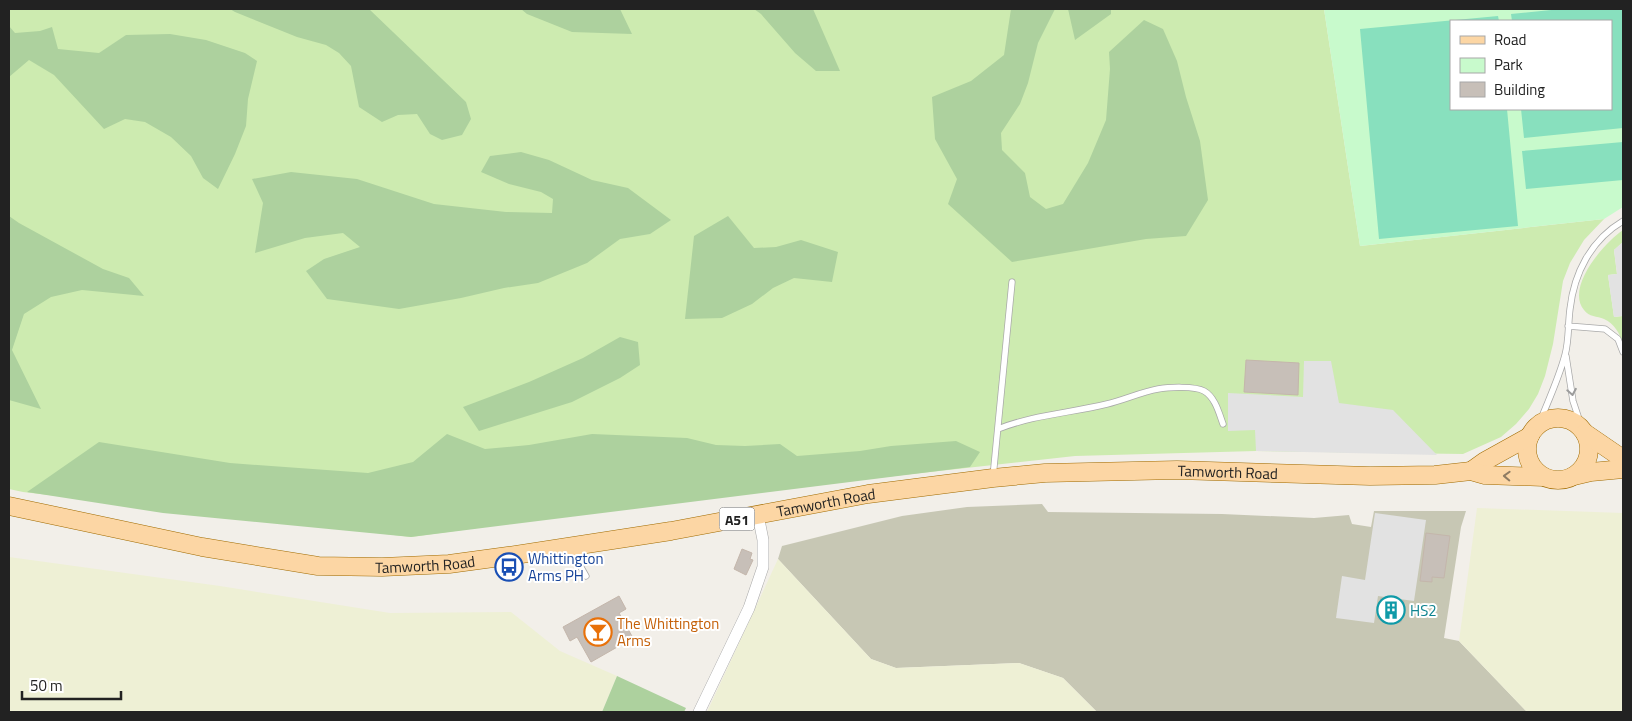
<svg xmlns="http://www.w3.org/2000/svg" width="1632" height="721" font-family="'Titillium Web',sans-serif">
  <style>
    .construction { fill: #c7c7b4 }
    .farmland { fill: #eef0d5 }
    .grass { fill: #cdebb0 }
    .forest { fill: #add19e }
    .park { fill: #c8facc; fill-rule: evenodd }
    .pitch { fill: #88e0be }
    .parking { fill: #e2e2e2 }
    .building { fill: #c7bfb8; stroke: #c4b6ab }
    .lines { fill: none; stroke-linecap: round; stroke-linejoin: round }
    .service-casing { stroke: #a9a9a9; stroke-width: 7 }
    .minor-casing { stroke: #a9a9a9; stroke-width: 12 }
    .primary-casing { stroke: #a06b00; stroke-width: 19 }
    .service { stroke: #fff; stroke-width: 5.5 }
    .minor { stroke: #fff; stroke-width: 11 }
    .primary { stroke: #fcd6a4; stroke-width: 18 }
    .oneway { stroke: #9c9c9c }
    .oneway2 { stroke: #8f7c63 }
    .labels { text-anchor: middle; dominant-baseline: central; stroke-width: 4; stroke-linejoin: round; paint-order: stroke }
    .shield { fill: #fff; stroke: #646464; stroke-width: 1 }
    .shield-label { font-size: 14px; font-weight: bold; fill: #222 }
    .street-label { font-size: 15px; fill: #222; stroke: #fff }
    .transit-label { font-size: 15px; fill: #164399; stroke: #fff; text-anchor: start }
    .culture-label { font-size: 15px; fill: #0d838f; stroke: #fff; text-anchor: start }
    .food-label { font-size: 15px; fill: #c56008; stroke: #fff; text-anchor: start }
  </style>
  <rect width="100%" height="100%" fill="#f2efe9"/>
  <path class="construction" d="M1042,504L1048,512L1222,514L1314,518L1349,515L1352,524L1371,527L1374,511H1466L1461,527L1444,638L1459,641L1527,712H1097L1063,678L1019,663L896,668L871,659L778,559L782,546L902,516L967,507Z"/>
  <path class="farmland" d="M1477,508L1623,513V712H1527L1459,641Z
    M9,557L220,586L390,613L511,612L560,651L617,676L602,712H9Z
    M778,559L871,659L896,668L1019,663L1063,678L1097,712H707Z"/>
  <path class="grass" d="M9,9H1324L1360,246L1604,219L1584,240L1570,263L1563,281L1553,344L1545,376L1538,394L1529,409L1516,424L1501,437L1463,454L1256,451L1075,456L885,477L776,487L411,537L23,492L9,489Z
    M1623,230V242L1614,250L1617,274L1608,275L1614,317L1623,316V343C1619,333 1615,324 1604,319C1597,316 1589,317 1584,310C1565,287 1605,242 1623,230Z"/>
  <path class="forest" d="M230,9H369L466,102L471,119L462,135L442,140L430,134L417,114L398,115L382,122L359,107L351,66L339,53L326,45L297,37L235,12Z
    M521,9H620L632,34L572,32L527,14Z
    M754,9H813L840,71H816L795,53L761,14Z
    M1011,9H1055L1038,43L1028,83L1020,104L1001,133L1002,150L1025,173L1030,197L1046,209L1063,204L1088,163L1106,120L1110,69L1109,52L1144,20L1163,29L1177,61L1186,97L1200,141L1208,200L1186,236L1146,239L1012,262L948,204L957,179L935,139L932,97L971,81L1004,55Z
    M1068,9H1111V14L1075,40Z
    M9,26L15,33L40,31L52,27L58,49L99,53L126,35L170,34L206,40L245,53L257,61L248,99L246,126L235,154L218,189L203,178L191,156L171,137L145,122L125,119L104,129L54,75L29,60L9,77Z
    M521,152L549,160L592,180L628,188L671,220L650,234L620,239L587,263L538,283L504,288L461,298L399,309L327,299L306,271L324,259L360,247L343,233L305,238L255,253L263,203L252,179L291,172L357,179L434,204L506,212L552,213L553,199L541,192L509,184L481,172L490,156Z
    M9,216L19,223L103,269L129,278L144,296L82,290L51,297L24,314L12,350L41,409L9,400Z
    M728,216L754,248L776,247L801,240L838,252L832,282L794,278L773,288L752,304L722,318L685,319L694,236Z
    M620,337L638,342L640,365L620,378L572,402L479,431L463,407L529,382L583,358Z
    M447,434L485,449L529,445L592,434L687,438L716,445L745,446L780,444L797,456L860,451L891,446L956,441L980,452L970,467L411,537L163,513L27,492L99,442L230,463L368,473L413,462Z
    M617,676L686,708L684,712H602Z"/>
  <path class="park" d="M1324,9H1623V207L1604,219L1360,246ZM1451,21H1611V109H1451Z"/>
  <path class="pitch" d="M1561,9H1623V128L1524,138L1521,109H1611V21H1512L1511,14Z
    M1498,16L1499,21H1451V109H1507L1518,226L1379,239L1360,29Z
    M1623,142V180L1526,189L1522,151Z"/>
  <path class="parking" d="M1623,242V318L1622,316L1614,317L1608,275L1617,274L1614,250Z
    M1304,361H1331L1339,403L1393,410L1437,455L1256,451L1255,430L1228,431V393L1303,397Z
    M1375,513L1426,520L1414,601L1378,596L1374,623L1336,618L1342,576L1365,580Z"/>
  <path class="building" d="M1246,360L1299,363L1298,395L1244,392Z
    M1426,533L1450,536L1444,578L1432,577V582L1420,581Z
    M742,549L752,553L750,559L753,560L746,575L734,569Z
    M619,596L626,609L619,613L633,638L591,662L577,637L570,641L563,627Z
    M1381,598L1404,601L1401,622L1378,619Z"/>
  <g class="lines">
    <g class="service-casing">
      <path id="service" d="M1568,326L1605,329L1618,339L1623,352
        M1566,356L1573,401L1582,428
        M1539,424C1548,401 1559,378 1565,355C1569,341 1568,324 1570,309C1574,273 1591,240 1623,221
        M998,429C1033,415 1070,413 1107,404C1124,400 1141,392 1158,389C1169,387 1195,386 1204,391C1215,397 1219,413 1223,424
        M993,477L1012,282
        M576,548L578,562L586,576"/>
    </g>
    <g class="minor-casing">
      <path id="minor" d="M699,712L749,608L763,567V540L758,515"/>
    </g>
    <g class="primary-casing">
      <g id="primary">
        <circle cx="1558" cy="449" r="31"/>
        <path d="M1585,433L1623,459"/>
        <path d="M1471,471L1485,461L1530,436"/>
        <path d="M1574,476L1591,472L1623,469"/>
        <path id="s1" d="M9,506L202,547L318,566L382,567L449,564L508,556L671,531L868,494L993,478L1045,473L1177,470L1370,476L1435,475L1471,471L1485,475L1543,477"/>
      </g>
    </g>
    <use href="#service" class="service"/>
    <use href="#minor" class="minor"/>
    <use href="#primary" class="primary"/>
  </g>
  <defs><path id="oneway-chevron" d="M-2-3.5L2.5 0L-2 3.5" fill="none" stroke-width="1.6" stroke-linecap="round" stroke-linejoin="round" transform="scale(1.25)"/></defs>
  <use class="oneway" href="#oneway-chevron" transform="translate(1572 392) rotate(80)"/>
  <use class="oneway2" href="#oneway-chevron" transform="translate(1507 476) rotate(-178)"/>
  <defs>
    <g id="bus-ring" transform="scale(1.4375)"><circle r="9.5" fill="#fff" stroke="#1a4fb4" stroke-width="1.5"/><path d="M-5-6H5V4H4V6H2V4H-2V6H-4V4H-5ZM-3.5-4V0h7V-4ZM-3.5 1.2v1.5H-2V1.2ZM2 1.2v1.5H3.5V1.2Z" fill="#1a4fb4"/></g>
    <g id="building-ring" transform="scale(1.4375)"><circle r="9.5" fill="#fff" stroke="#0f9aa8" stroke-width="1.5"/><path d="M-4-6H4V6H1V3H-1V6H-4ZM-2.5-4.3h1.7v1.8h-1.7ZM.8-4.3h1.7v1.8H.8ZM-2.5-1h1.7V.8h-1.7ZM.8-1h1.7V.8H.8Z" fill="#0f9aa8"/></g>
    <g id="bar-ring" transform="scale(1.4375)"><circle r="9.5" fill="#fff" stroke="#e8710a" stroke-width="1.5"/><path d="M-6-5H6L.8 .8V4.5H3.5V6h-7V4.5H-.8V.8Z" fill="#e8710a"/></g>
  </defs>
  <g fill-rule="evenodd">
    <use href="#bus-ring" x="509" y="567"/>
    <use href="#building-ring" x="1391" y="610"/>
    <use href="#bar-ring" x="598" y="632"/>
  </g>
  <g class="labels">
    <rect class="shield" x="719.5" y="507.5" width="35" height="23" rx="4"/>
    <g class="shield-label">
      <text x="737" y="519">A51</text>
    </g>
    <g class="street-label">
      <text stroke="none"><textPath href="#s1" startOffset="1232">Tamworth Road</textPath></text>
      <text stroke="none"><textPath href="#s1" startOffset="828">Tamworth Road</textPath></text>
      <text stroke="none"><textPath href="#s1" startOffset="422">Tamworth Road</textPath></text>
    </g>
    <g class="transit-label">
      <text x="528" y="558">Whittington<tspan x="528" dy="17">Arms PH</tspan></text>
    </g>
    <g class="culture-label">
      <text x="1410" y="610">HS2</text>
    </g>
    <g class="food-label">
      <text x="617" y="623">The Whittington<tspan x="617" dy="17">Arms</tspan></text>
    </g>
  </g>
  <rect width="1632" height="721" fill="none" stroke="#222222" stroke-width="20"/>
  <rect x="1450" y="20" width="162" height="90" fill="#ffffff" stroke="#a7a7a7"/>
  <rect x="1460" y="36" width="25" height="8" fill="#fcd6a4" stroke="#a7a7a7"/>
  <text x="1494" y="45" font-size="15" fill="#222222">Road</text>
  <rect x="1460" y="58" width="25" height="15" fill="#c8facc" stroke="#a7a7a7"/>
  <text x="1494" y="70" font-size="15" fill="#222222">Park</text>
  <rect x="1460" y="82" width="25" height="15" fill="#c7bfb8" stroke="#a7a7a7"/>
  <text x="1494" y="95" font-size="15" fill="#222222">Building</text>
  <path d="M22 691v8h99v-8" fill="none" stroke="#222222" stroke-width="2.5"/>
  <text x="30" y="691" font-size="15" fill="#222222" stroke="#ffffff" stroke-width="4" paint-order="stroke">50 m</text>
</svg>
